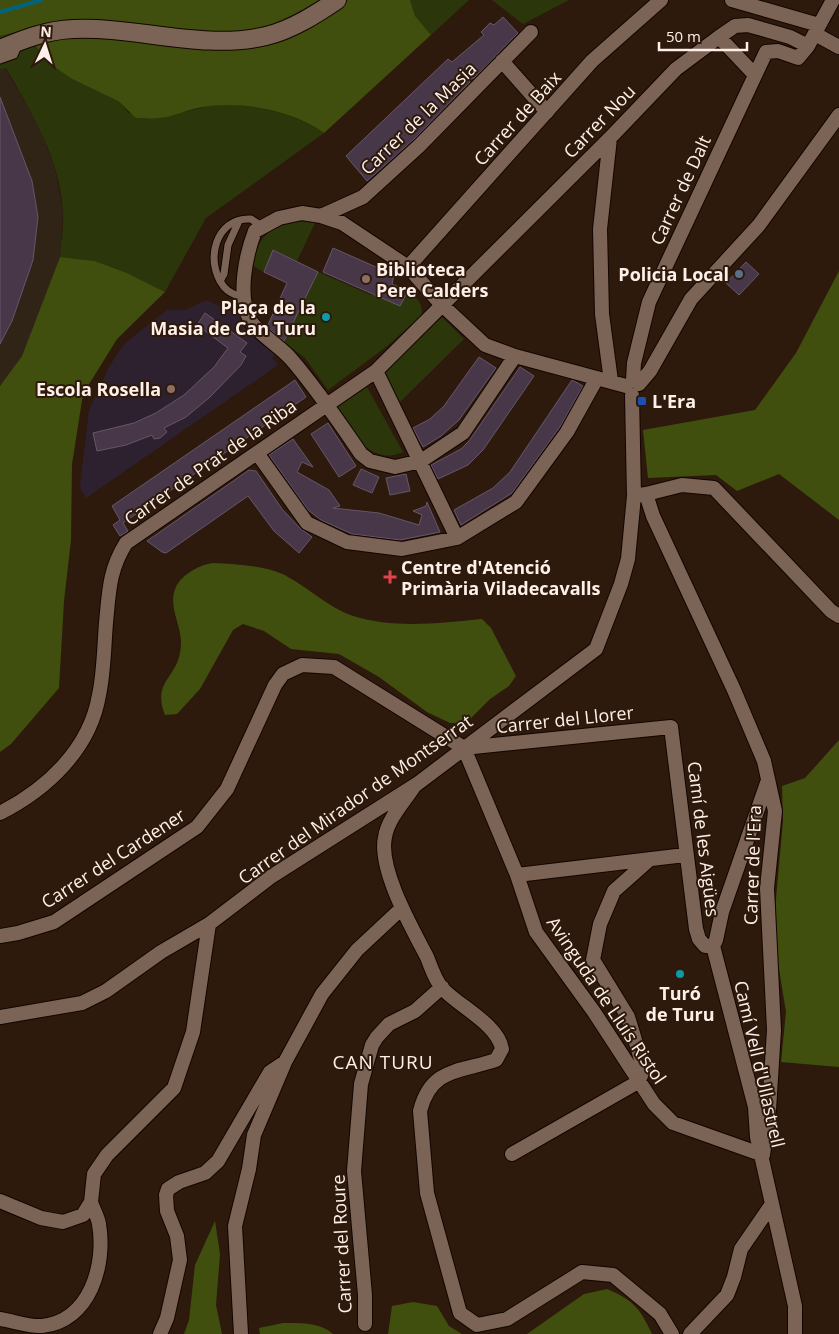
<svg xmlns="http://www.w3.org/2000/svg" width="839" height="1334" font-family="'Open Sans',sans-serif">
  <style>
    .industrial { fill: #302416 }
    .education { fill: #2e212f }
    .green { fill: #2c360b }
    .forest { fill: #404f0d }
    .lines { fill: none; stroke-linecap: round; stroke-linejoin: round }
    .stream { stroke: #00647f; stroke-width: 4 }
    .building { fill: #473749; stroke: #675669 }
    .service-casing { stroke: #140500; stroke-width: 9 }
    .minor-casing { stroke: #140500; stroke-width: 16 }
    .tertiary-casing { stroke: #140500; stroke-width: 20 }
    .service { stroke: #7b6455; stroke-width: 7 }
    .minor { stroke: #7b6455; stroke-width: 14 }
    .tertiary { stroke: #7b6455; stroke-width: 18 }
    .service-dot { fill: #5c6f8a; stroke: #2d1a0d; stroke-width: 2 }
    .education-dot { fill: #8d6e63; stroke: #2d1a0d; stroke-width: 2 }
    .culture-dot { fill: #0f9aa8; stroke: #2d1a0d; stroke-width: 2 }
    .transit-dot { fill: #1a4fb4; stroke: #2d1a0d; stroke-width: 2 }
    .health-dot { fill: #e0444e; stroke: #2d1a0d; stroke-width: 2 }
    .labels { text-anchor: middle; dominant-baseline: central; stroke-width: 4; stroke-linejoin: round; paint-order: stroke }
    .street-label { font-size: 18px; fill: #fef0e8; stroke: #2d1a0d }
    .poi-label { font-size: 18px; font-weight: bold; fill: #fef0e8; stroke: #2d1a0d; text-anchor: start }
    .neighbourhood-label { font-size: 19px; letter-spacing: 1px; fill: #fef0e8; stroke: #2d1a0d }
  </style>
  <rect width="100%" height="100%" fill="#2d1a0d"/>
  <path class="industrial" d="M5,68L39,126L54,165L63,210L60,257L22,356L0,386V70Z"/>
  <path class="education" d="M207,300L229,311H239L246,329L275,355L272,358L278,365L86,498L80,487L89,410L109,367L124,344L167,310H185Z"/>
  <path class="green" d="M410,0H469L431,35L415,17Z
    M492,0H569L523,24Z
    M25,30L72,79L118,101L129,113C146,113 163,115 179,113C192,111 204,106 217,105C248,102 299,115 324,133L206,218L165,292L127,273L95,261L60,257C61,242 64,226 63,211C60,158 31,112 6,68L0,70V36Z
    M298,221L315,223L297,261L274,250L264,272L252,265C255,240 273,223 298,221Z
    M316,271L371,295H377L400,306L408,291C417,298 423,303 422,315L386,347L328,390L305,358L284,342Z
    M442,317L464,339L399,403L384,371Z
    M367,387L403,452C370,467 352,431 336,408Z"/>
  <path class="forest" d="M0,0H410L415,16L431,35L324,133C294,111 240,100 203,107C188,109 174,117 159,118C151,119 143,118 136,118L118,101L72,79L53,66L45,59L25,30L0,36Z
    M60,257L95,261L127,273L165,292L117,339L83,394L72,464L71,540L64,601L59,688L11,744L0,752V386L22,356Z
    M839,271V520L779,474L737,491L716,475L648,478L643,430L755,410L796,353Z
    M214,563C234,564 271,566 288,577C310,589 329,608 353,616C394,629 441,623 482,619L491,628L516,676L509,686L490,699L471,718L461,723H450L427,712L379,677L339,654L291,649L264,631L243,624L233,630L200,689L177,714L165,715C151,679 180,679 181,644C182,626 167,605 176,587C182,574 201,564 214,563Z
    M839,740V1067L781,1062L786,1012L773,932L783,821L782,786L805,778Z
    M215,1221L220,1254L216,1305L222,1334H184L189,1320L195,1265Z
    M607,1289C633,1300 640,1308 652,1334H527L584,1294Z
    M413,1302L437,1306L449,1326L462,1334H388L392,1306Z
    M283,1323C300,1323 320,1322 333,1334H260L259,1328Z"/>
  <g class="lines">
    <path class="stream" d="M0,12L41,0"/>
  </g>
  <path class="building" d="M503,17L518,33L474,78L469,80L470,82L413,140L367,181L346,156L448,59L452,62L484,35L481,32L490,23L494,25Z
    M0,97L32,181L38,217L33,260L12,321L0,344Z
    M333,248L394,275L392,284L408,291L400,306L323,272Z
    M273,250L318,272L284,341L267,327L287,283L264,272Z
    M746,262L759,274L739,295L726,283Z
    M205,313L247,343L240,352L246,356L241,365L210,397L186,417L164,428L167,432L160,438L154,439L152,435L126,445L97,451L93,433L134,423L156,413L184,395L214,367L228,348L197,325Z
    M479,357L496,368L459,420L441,436L423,447L413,428L430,419L444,406Z
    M520,367L534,376L483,450L468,465L438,479L431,465L461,449L469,441Z
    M295,380L306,397L123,523L128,531L120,536L113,525L120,520L112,506Z
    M572,380L583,386L560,427L512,493L461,525L454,510L493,488L510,472Z
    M328,423L356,466L339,477L311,434Z
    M293,439L313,467L302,462L297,472L329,490L340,506L333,508L379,513L419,525L422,515L413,511L426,506L427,502L440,532L400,540L352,534L321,520L308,510L269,455Z
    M361,469L379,477L372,493L353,485Z
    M249,470L256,471L282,509L300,528L312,537L299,553L274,531L248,496L166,553L162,552L147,541Z
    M406,474L410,491L390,495L386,478Z"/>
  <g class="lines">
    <g class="service-casing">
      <path id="service" d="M0,60L14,55L19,44
        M220,281L224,274L228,245L239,221
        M245,298C237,296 229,293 224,287C204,262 215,217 251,219L263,227"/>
    </g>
    <g class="minor-casing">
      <path id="minor" d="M732,0L819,25
        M815,34L839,47
        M719,37L755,75
        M502,61L547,112
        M610,138L600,229L602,314L611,381
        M321,216L363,197L419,146L531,32
        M408,267L592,61L661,0
        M515,356L463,433L421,461L395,467L370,461L361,454C339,422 317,389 291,359C281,347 256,332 250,320C237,296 246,254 255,231L279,218L302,213L321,216L342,223L408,267L441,304L485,345L515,356L626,386
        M376,371L457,538
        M633,380L634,363L649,302L766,52L778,51L798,58L808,46L833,0
        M639,384L650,371L691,299L759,225L839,115
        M257,453L307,523L347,542L402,549L457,538L516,502L567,432L597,378
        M646,494L682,485L714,488L831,611L839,616
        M634,496L646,494L653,516L734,690L764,761L775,811L767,888L774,1030L769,1110L763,1155
        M464,748L517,875L536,932L594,1012L654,1104L673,1123L763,1155
        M464,748L671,727L696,929L699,939L705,946H713
        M768,780L722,912L716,940L713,946L755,1107L757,1137L795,1306V1334
        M413,788C403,803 388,819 385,837C378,869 412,928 427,957C431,967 435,980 442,988C458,1006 498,1024 502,1049L496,1060C461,1072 431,1067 420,1111L427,1193L460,1313L477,1325L507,1319L582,1272L613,1275L660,1314L672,1334
        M0,813C47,789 90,749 99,695C104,672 104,647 106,623C109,592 109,570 126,543L376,371L610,138L676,69L719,37L735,26L748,25L790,37L808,46
        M517,875L685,855
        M0,936L18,933L54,922L197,827L227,789L275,685L283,674L302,665L334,667L464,748
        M0,1017L82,1003L106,991L161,952L209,924L272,876L417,784L596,649L621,584L628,559L634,496L632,395
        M512,1154L638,1082L644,1069L628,1017L593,960L600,924L614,891L650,859
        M0,1201L41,1218L63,1222L83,1215L91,1202L94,1174L107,1155L174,1088L193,1032L209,924
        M0,1319C13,1321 29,1327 42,1326C90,1321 106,1265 99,1224C98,1217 93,1209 91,1202
        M365,1324V1295L354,1171L361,1084L372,1045L377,1037L389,1024L415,1011L442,987
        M160,1334L167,1318L180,1260L177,1236L167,1211L166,1195L168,1189L179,1182L205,1173L218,1161L270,1072L285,1062
        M241,1334L235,1226L249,1169L254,1135L285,1062L322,994L357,950L402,908
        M690,1334L727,1295L734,1277L741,1249L772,1204"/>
    </g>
    <g class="tertiary-casing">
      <path id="tertiary" d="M0,49C24,39 47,30 73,29C136,26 203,51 266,36C291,30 315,15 337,0"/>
    </g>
    <use href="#service" class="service"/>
    <use href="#minor" class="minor"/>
    <use href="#tertiary" class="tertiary"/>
  </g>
  <circle class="service-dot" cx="739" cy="274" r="5"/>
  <g class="education-dot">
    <circle cx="366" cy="279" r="5"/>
    <circle cx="171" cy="389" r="5"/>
  </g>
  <g class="culture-dot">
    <circle cx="326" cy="317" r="5"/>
    <circle cx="680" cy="974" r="5"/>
  </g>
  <rect class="transit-dot" x="637" y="396" width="10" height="10" rx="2.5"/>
  <path class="health-dot" d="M387.5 569.5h5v5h5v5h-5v5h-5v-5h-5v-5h5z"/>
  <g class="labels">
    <g class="street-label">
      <text transform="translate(418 118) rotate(-44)">Carrer de la Masia</text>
      <text transform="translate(517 118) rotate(-48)">Carrer de Baix</text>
      <text transform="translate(599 121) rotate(-46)">Carrer Nou</text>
      <text transform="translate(680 190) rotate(-65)">Carrer de Dalt</text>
      <text transform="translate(210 462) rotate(-35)">Carrer de Prat de la Riba</text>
      <text transform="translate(565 719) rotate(-6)">Carrer del Llorer</text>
      <text transform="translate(355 799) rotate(-35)">Carrer del Mirador de Montserrat</text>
      <text transform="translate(704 839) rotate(83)">Camí de les Aigües</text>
      <text transform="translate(113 858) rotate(-33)">Carrer del Cardener</text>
      <text transform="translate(752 865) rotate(-88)">Carrer de l'Era</text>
      <text transform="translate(607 1000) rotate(56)">Avinguda de Lluís Ristol</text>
      <text transform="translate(760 1064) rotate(77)">Camí Vell d'Ullastrell</text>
      <text transform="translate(341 1244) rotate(-93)">Carrer del Roure</text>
    </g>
    <g class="poi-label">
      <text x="376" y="269">Biblioteca<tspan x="376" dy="21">Pere Calders</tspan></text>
      <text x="729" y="274" text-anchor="end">Policia Local</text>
      <text x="316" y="307" text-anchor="end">Plaça de la<tspan x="316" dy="21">Masia de Can Turu</tspan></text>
      <text x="161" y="389" text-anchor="end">Escola Rosella</text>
      <text x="652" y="401">L'Era</text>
      <text x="401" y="567">Centre d'Atenció<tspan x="401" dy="21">Primària Viladecavalls</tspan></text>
      <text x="680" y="993" text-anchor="middle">Turó<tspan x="680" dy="21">de Turu</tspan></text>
    </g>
    <g class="neighbourhood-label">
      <text x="383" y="1062">CAN TURU</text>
    </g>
  </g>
  <g transform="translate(45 45) rotate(4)" stroke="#2d1a0d" stroke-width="4" paint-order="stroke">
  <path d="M0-4L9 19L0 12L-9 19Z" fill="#fef0e8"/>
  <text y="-8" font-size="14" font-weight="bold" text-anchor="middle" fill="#fef0e8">N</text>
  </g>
  <path d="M659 42v8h88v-8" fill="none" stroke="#fef0e8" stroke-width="2.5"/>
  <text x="666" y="42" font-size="15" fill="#fef0e8" stroke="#2d1a0d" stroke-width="4" paint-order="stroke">50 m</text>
</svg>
